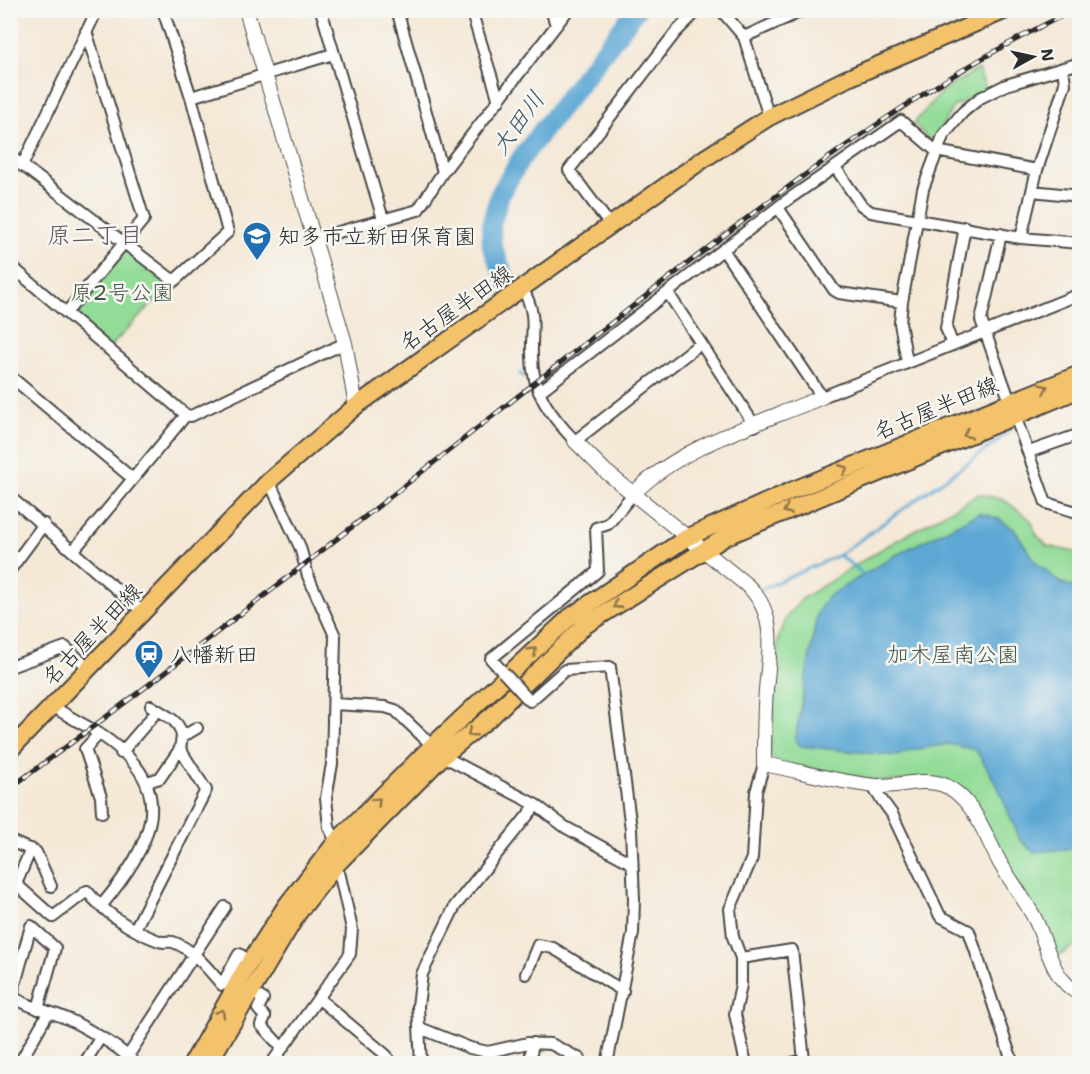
<svg xmlns="http://www.w3.org/2000/svg" width="1090" height="1074" font-family="'Shantell Sans','Klee One',sans-serif">
  <style>
    .green { fill: #93dc98; stroke: #5f8462; stroke-width: 1.5 }
    .water { fill: #5ba7d4; stroke: #436980; stroke-width: 1.5 }
    .lines { fill: none; stroke-linecap: round; stroke-linejoin: round }
    .stream { stroke: #5ba7d4; stroke-width: 3 }
    .river { stroke: #5ba7d4; stroke-width: 20 }
    .minor-casing { stroke: #494745; stroke-width: 14 }
    .tertiary-casing { stroke: #494745; stroke-width: 16 }
    .primary-casing { stroke: #494745; stroke-width: 20 }
    .minor { stroke: #fff; stroke-width: 10 }
    .tertiary { stroke: #fff; stroke-width: 14 }
    .primary { stroke: #f3c26a; stroke-width: 16 }
    .rail-casing { stroke: #2b2b2b; stroke-width: 5 }
    .rail { stroke: #f6f6f2; stroke-width: 3; stroke-dasharray: 9; stroke-linecap: butt }
    .minor-bridge-casing { stroke: #494745; stroke-width: 14; stroke-linecap: butt }
    .minor-bridge { stroke: #fff; stroke-width: 10 }
    .oneway { stroke: #8f764a }
    .labels { text-anchor: middle; dominant-baseline: central; stroke-width: 5; stroke-linejoin: round; paint-order: stroke }
    .poi-label { font-size: 22px; fill: #2b2b2b; stroke: #f6f6f2; text-anchor: start }
    .park-label { font-size: 22px; fill: #455746; stroke: #f6f6f2 }
    .street-label { font-size: 22px; fill: #2b2b2b; stroke: #f6f6f2 }
    .water-label { font-size: 24px; font-style: italic; fill: #3c5666; stroke: #f6f6f2 }
    .neighbourhood-label { font-size: 24px; fill: #695460; stroke: #f6f6f2 }
  </style>
  <rect width="100%" height="100%" fill="#f6f6f2"/>
  <filter id="ink" filterUnits="userSpaceOnUse"><feTurbulence type="fractalNoise" baseFrequency=".0167" numOctaves="2"/><feDisplacementMap in="SourceGraphic" scale="12" xChannelSelector="R" yChannelSelector="G"/><feConvolveMatrix kernelMatrix="1 2 1 2 8 2 1 2 1" color-interpolation-filters="sRGB"/></filter>
  <filter id="wash" filterUnits="userSpaceOnUse"><feTurbulence type="fractalNoise" baseFrequency=".008" numOctaves="4" result="noise"/><feDisplacementMap in="SourceGraphic" scale="24" xChannelSelector="R" yChannelSelector="G"/><feGaussianBlur stdDeviation="1.35" result="paint"/><feColorMatrix in="noise" values="0 0 0 0 0 0 0 0 0 0 0 0 0 0 0 0 0 1.4 0 .05"/><feComposite in="paint" operator="in"/></filter>
  <g filter="url(#wash)">
    <rect width="100%" height="100%" fill="#f5e8d6"/>
    <path class="green" d="M978,69L987,90L953,107L932,144L914,123L941,92Z
      M126,244L174,281L108,349L66,313Z
      M979,494L1004,500L1031,520L1036,534L1047,546L1079,553V943L1057,957L1039,915L947,782L879,781L779,763L770,754L778,639L788,615L803,598L885,547Z"/>
    <path class="water" d="M979,513L997,518L1014,529L1036,562L1059,582L1079,589V848L1033,852L1020,840L998,787L976,750L949,744L912,750L897,756L801,746L795,740L817,614L827,597L894,556Z"/>
    <g class="lines">
      <path class="stream" d="M507,283L509,287
        M520,373L524,377
        M839,555L866,576
        M760,590L839,555L994,444L1016,424"/>
      <path class="river" d="M507,283L492,246L491,225L500,194L522,157L636,10"/>
    </g>
  </g>
  <g filter="url(#ink)">
    <g class="lines">
      <g class="minor-casing">
        <path id="minor" d="M321,10L383,219
          M397,10L443,172
          M471,10L499,101
          M551,10L556,25
          M721,10L744,37L769,117
          M744,37L804,10
          M191,97L333,54
          M10,156L174,281L228,232L191,97L163,10
          M22,166L97,10
          M835,167L861,205L871,212L1021,238L1080,243
          M1037,170L1065,84L1063,68
          M1032,191L1080,196
          M779,209L834,290L839,293L902,302
          M610,225L569,170L676,32L698,10
          M1001,234L981,320L1046,503L1080,513
          M313,239L418,210L443,172L568,10
          M724,251L822,397L1080,294
          M10,265L186,415
          M522,288C538,315 531,327 532,356C532,392 551,416 575,441L701,343
          M668,293L755,426
          M66,313L144,219L86,31
          M953,345L946,328L965,227
          M907,362L900,323L902,302L923,189L943,136L963,112L980,98L1006,85L1080,63
          M10,376L133,479
          M539,392L786,201L901,121L936,151L1037,170L1021,238
          M1029,452L1080,434
          M269,481L300,547L308,576L335,636L332,764L326,798L329,827L336,842
          M10,497L144,613
          M73,551L186,415L191,416L345,343
          M10,570L44,524
          M10,667L65,647L90,669
          M503,672L491,659L598,571L596,528L608,524L633,494
          M525,696L530,701L565,670L610,667L631,829L634,899L633,933L607,1064
          M334,704L385,707L395,710L443,756L536,805L565,827L631,863
          M53,706C69,718 85,724 101,735C182,788 152,844 102,905
          M151,706C164,715 180,719 182,737
          M99,734L85,749L101,797L102,812
          M121,753L158,710
          M147,782L160,778L180,749
          M876,786V792L892,814L940,916L969,931L1013,1064
          M10,841L36,852L51,886
          M31,849L16,884L53,917L87,891C104,913 132,931 159,941C163,943 168,941 173,942C193,949 209,970 222,985L239,954L250,961
          M135,929L206,790L180,749L182,737L197,728
          M741,958L792,950L804,1060L788,1064
          M526,974L538,945L553,948L623,991
          M250,991L263,999L258,1009L265,1017L261,1025L282,1048
          M10,995C30,1009 53,1011 74,1022C95,1033 120,1047 136,1064
          M12,995L31,926L55,948L38,1009
          M318,998L386,1055L391,1064
          M420,1028L470,1048L488,1052L528,1043L551,1044L580,1059L583,1064
          M128,1056L225,907
          M19,1064L48,1013
          M84,1064L100,1038
          M271,1064L350,954L352,929L340,876L335,866
          M421,1064L418,1006L422,974L455,906L536,805
          M529,1064L533,1043
          M746,1064L735,1014L741,985V958L733,937L730,909L752,858L756,792L764,764"/>
      </g>
      <g class="tertiary-casing">
        <path id="tertiary" d="M246,10L345,343L356,406
          M575,441L605,471L748,586C778,615 769,653 766,690C764,715 764,740 764,764C801,771 840,783 877,786C898,787 921,778 941,784C973,795 985,836 1000,863C1011,881 1024,899 1034,917C1048,944 1050,979 1080,994
          M633,494C681,445 759,424 822,397"/>
      </g>
      <g class="primary-casing">
        <path id="primary" d="M10,750L269,481L356,406L705,158L769,117L846,79L1006,10
          M192,1064L246,968L286,906L336,842L431,747L570,617L686,538L791,491L1080,374
          M208,1064L298,913L335,866L443,756L493,715L584,626L727,536L1080,389"/>
      </g>
      <use href="#minor" class="minor"/>
      <use href="#tertiary" class="tertiary"/>
      <use href="#primary" class="primary"/>
      <g class="rail-casing">
        <path id="rail" d="M10,788C209,643 399,489 592,338C745,219 898,94 1074,10"/>
      </g>
      <use href="#rail" class="rail"/>
      <g class="minor-bridge-casing">
        <path id="minor-bridge" d="M503,672L525,696"/>
      </g>
      <use href="#minor-bridge" class="minor-bridge"/>
    </g>
    <defs><path id="oneway-chevron" d="M-2-3.5L2.5 0L-2 3.5" fill="none" stroke-width="1.6" stroke-linecap="round" stroke-linejoin="round" transform="scale(1.5)"/></defs>
    <g class="oneway">
      <use href="#oneway-chevron" transform="translate(1044 388) rotate(-23)"/>
      <use href="#oneway-chevron" transform="translate(967 434) rotate(157)"/>
      <use href="#oneway-chevron" transform="translate(844 469) rotate(-22)"/>
      <use href="#oneway-chevron" transform="translate(787 510) rotate(157)"/>
      <use href="#oneway-chevron" transform="translate(617 605) rotate(147)"/>
      <use href="#oneway-chevron" transform="translate(533 651) rotate(-43)"/>
      <use href="#oneway-chevron" transform="translate(471 733) rotate(141)"/>
      <use href="#oneway-chevron" transform="translate(377 801) rotate(-45)"/>
      <use href="#oneway-chevron" transform="translate(221 1013) rotate(-60)"/>
    </g>
  </g>
  <defs>
    <g id="school-pin" transform="scale(1.5)"><path d="M0 17L-7.5 6A9.5 9.5 0 1 1 7.5 6Z" fill="#1f6fb2" stroke="#f6f6f2"/><path d="M0-5L7-2L0 1L-7-2ZM-4 1L0 2.5L4 1V4Q0 6-4 4Z" fill="#fff"/></g>
    <g id="station-pin" transform="scale(1.5)"><path d="M0 17L-7.5 6A9.5 9.5 0 1 1 7.5 6Z" fill="#1f6fb2" stroke="#f6f6f2"/><path d="M-3-6H3Q5-6 5-4V2Q5 4 3 4L4.5 6H3L1.5 4h-3L-3 6H-4.5L-3 4Q-5 4-5 2V-4Q-5-6-3-6ZM-3.5-4v3h7v-3ZM-3.5 1v1.5H-2V1ZM2 1v1.5H3.5V1Z" fill="#fff"/></g>
  </defs>
  <g fill-rule="evenodd">
    <use href="#school-pin" x="257" y="236"/>
    <use href="#station-pin" x="149" y="654"/>
  </g>
  <g class="labels">
    <g class="poi-label">
      <text x="278" y="236">知多市立新田保育園</text>
      <text x="170" y="654">八幡新田</text>
    </g>
    <g class="park-label">
      <text x="122" y="292">原2号公園</text>
      <text x="953" y="654">加木屋南公園</text>
    </g>
    <g class="street-label">
      <text transform="translate(456 308) rotate(-35)">名古屋半田線</text>
      <text transform="translate(936 408) rotate(-22)">名古屋半田線</text>
      <text transform="translate(92 634) rotate(-46)">名古屋半田線</text>
    </g>
    <g class="water-label">
      <text transform="translate(518 123) rotate(-54)">大田川</text>
    </g>
    <g class="neighbourhood-label">
      <text x="95" y="235">原二丁目</text>
    </g>
  </g>
  <rect width="1090" height="1074" fill="none" stroke="#f6f6f2" stroke-width="36"/>
  <g transform="translate(1033 57) rotate(82)" stroke="#f6f6f2" stroke-width="4.5" paint-order="stroke">
  <path d="M0-4.5L10 22L0 15L-10 22Z" fill="#2b2b2b"/>
  <text y="-9" font-size="16" font-weight="bold" text-anchor="middle" fill="#2b2b2b">N</text>
  </g>
</svg>
